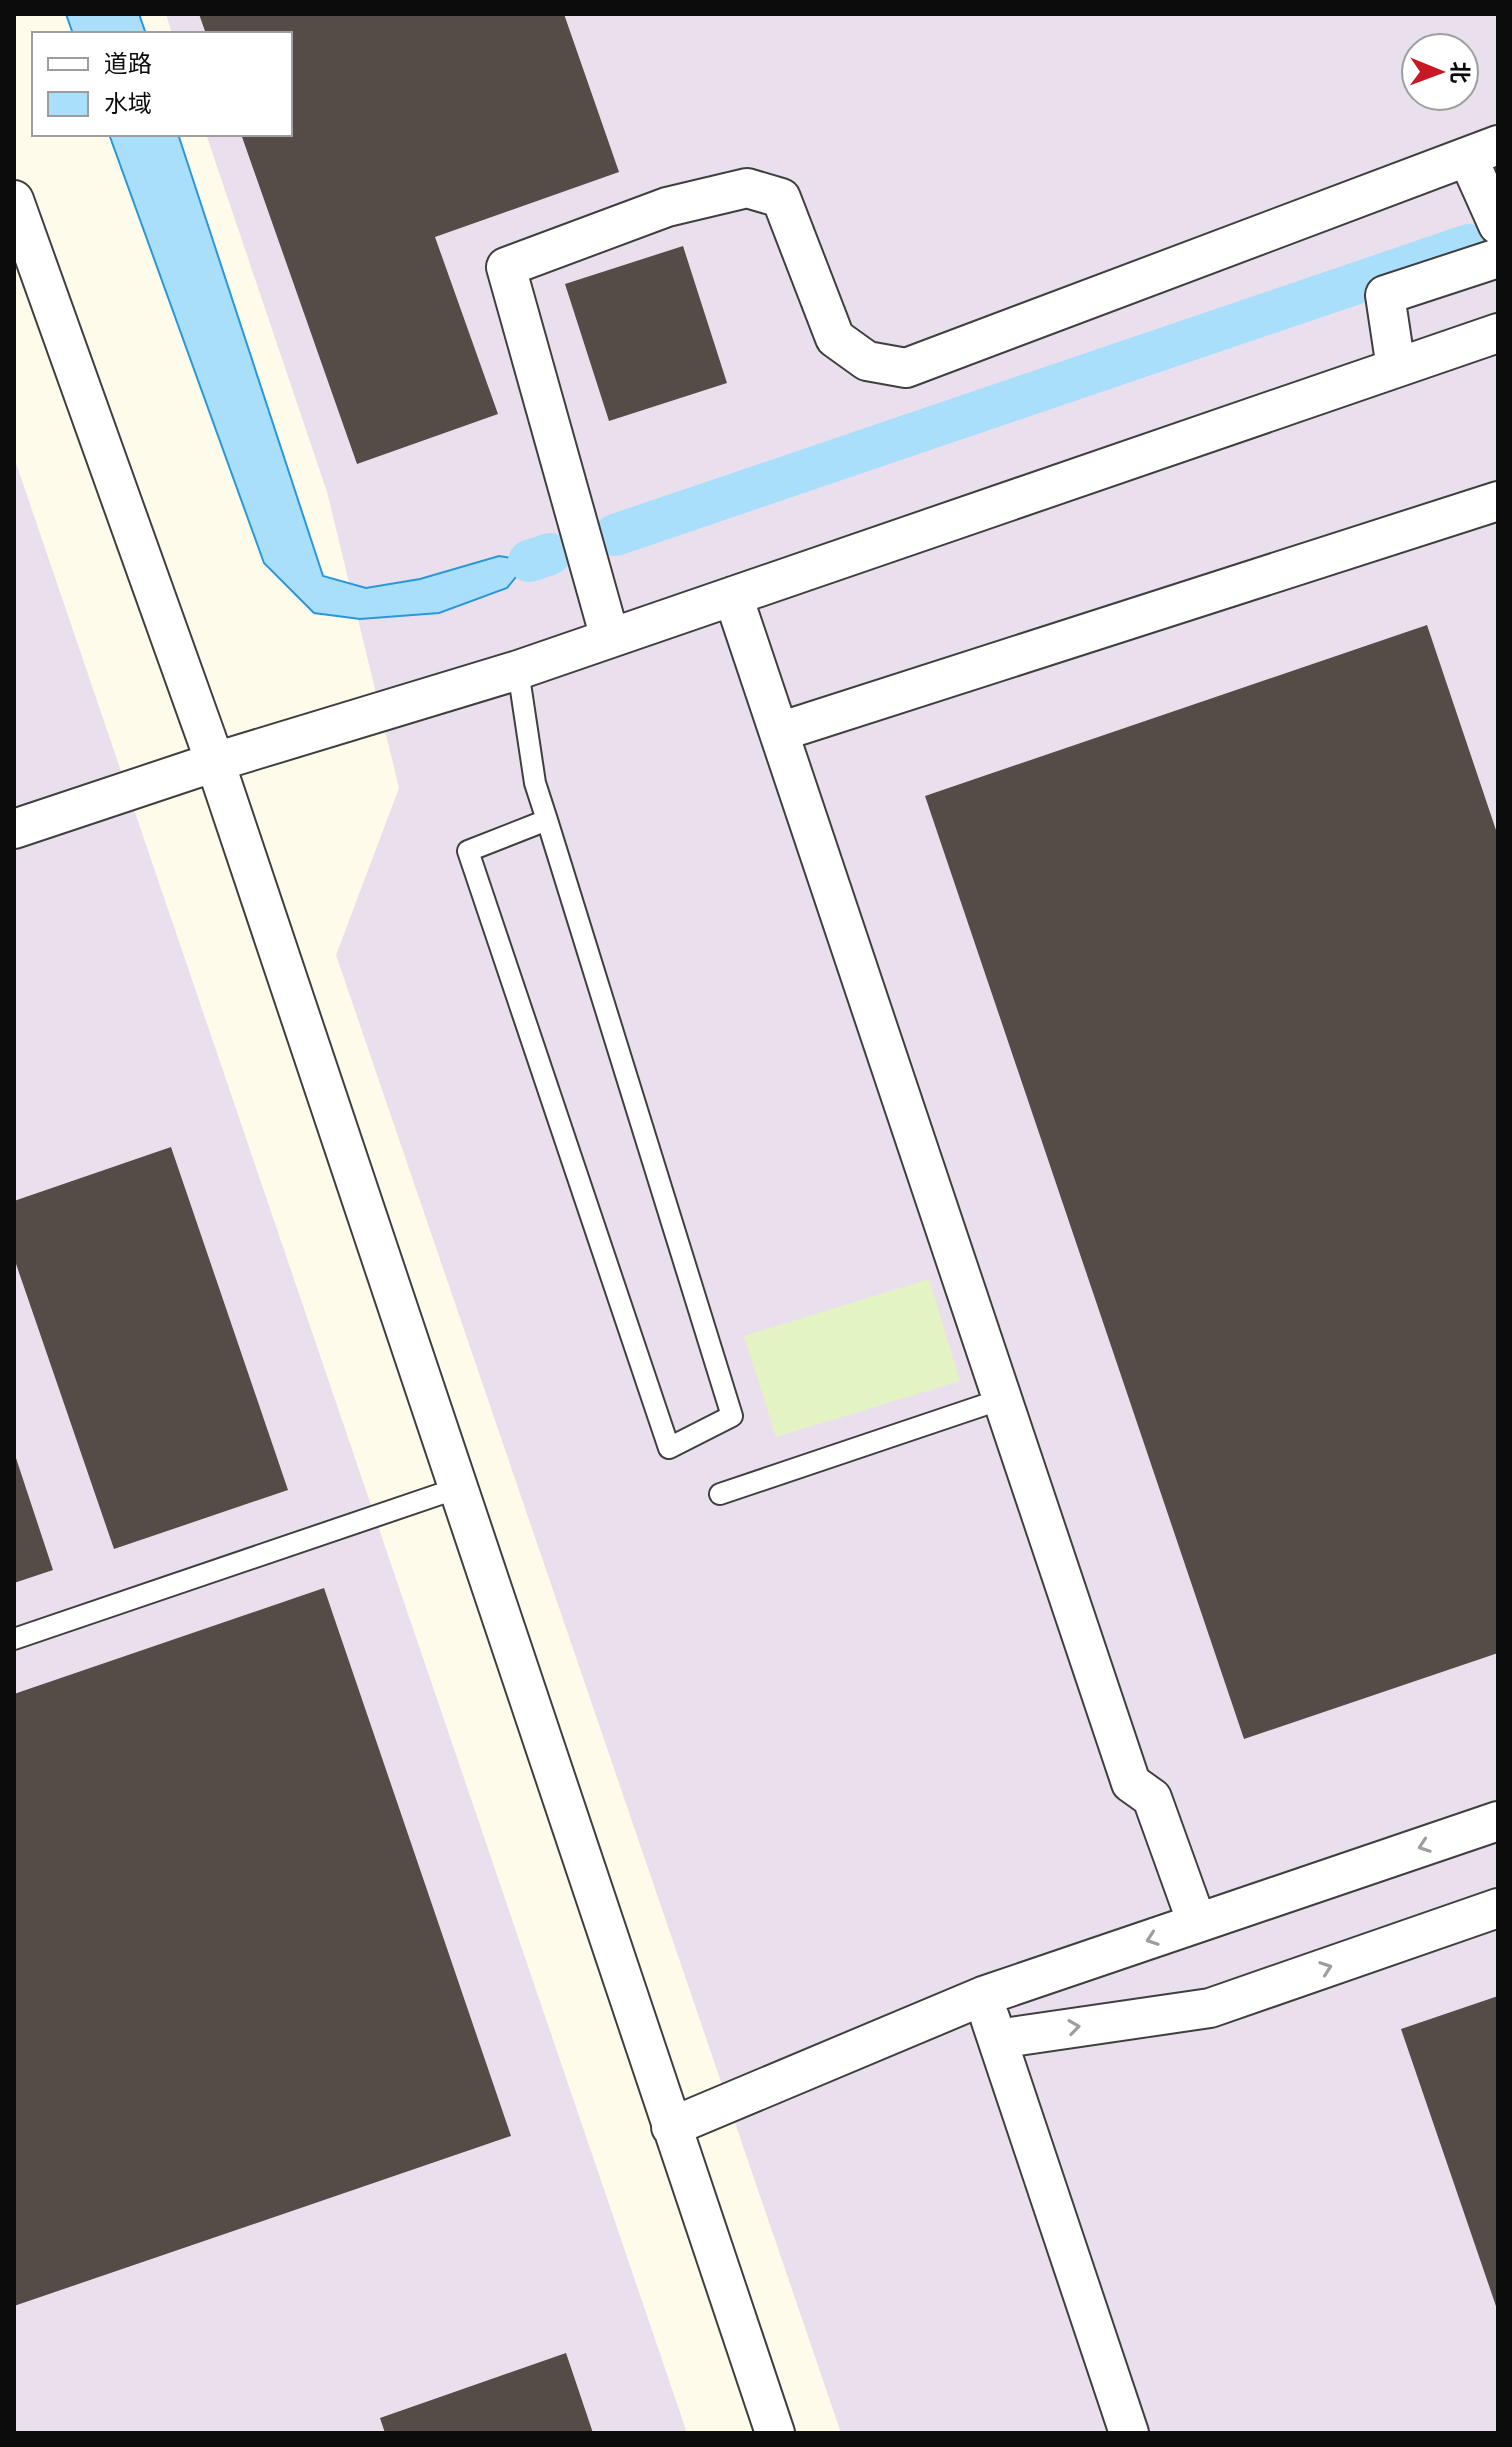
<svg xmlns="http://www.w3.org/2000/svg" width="1512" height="2447" font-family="Spectral,'Noto Sans SC',serif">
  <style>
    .industrial { fill: #eadfec; fill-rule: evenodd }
    .pitch { fill: #e4f3c4 }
    .water { fill: #aadffc; stroke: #2a97d9; stroke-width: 2 }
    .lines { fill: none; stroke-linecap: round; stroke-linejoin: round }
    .canal { stroke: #aadffc; stroke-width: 42 }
    .building { fill: #554c47 }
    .lane-casing { stroke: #3f3f3f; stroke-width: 24 }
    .street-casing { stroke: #3f3f3f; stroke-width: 42 }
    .lane { stroke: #fff; stroke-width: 20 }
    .street { stroke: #fff; stroke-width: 38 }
    .oneway { stroke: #9e9e9e }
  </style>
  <rect width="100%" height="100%" fill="#fffbeb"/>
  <path class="industrial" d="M166,14H1498V2433H841L336,955L399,788L327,492L206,134H290V34H172ZM1416,48H1464V96H1416Z
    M14,457L687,2433H14Z"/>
  <path class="pitch" d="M929,1279L960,1381L776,1437L744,1336Z"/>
  <path class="water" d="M66,14H139L146,34H73Z
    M109,134H178L323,576L366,588L420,579L499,556L529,561L507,588L439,613L360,619L314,613L264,563Z"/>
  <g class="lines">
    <path class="canal" d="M615,535L1469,245
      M529,561L550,554"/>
  </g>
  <path class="building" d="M199,14H564L619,172L435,237L498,414L357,464L241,134H290V34H206Z
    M683,246L727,383L609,421L565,284Z
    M1427,625L1498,836V1653L1244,1739L925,796Z
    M171,1147L288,1490L114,1549L14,1258V1201Z
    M14,1452L53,1570L14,1583Z
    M324,1588L511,2136L14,2306V1694Z
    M1498,1996V2312L1401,2029Z
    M566,2353L593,2433H385L380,2418Z"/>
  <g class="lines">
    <g class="lane-casing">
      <path id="lane" d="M518,670L535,783L547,820L732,1416L669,1448L468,851L547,820
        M720,1494L1002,1399
        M14,1639L458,1488"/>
    </g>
    <g class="street-casing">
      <path id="street" d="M1468,158L1498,225
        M14,200L215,762L775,2433
        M1396,368L1385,295L1498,258
        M733,596L1131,1783L1152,1798L1197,1923
        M610,638L506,267L667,207L747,188L781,198L835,338L867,361L906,368L1498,145
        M779,732L1498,501
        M14,829L215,762L518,670L1498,333
        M990,2018L1129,2433
        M997,2039L1210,2008L1498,1908
        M671,2127L983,1996L1498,1821"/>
    </g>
    <use href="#lane" class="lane"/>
    <use href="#street" class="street"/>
  </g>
  <defs><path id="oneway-chevron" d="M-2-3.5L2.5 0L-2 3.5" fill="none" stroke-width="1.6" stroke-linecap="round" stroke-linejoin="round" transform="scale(2)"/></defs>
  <g class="oneway">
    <use href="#oneway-chevron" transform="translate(1424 1846) rotate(161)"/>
    <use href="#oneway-chevron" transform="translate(1152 1939) rotate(161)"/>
    <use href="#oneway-chevron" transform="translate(1326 1968) rotate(-19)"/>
    <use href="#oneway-chevron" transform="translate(1074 2027) rotate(-8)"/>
  </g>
  <rect width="1512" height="2447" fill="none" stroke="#0c0c0c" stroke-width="32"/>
  <rect x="32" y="32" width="260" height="104" fill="#ffffff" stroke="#9e9e9e" stroke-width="2"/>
  <rect x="48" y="58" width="40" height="12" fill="#ffffff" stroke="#9e9e9e" stroke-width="2"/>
  <text x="104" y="72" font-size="24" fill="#0c0c0c">道路</text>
  <rect x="48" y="92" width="40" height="24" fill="#aadffc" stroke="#9e9e9e" stroke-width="2"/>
  <text x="104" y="112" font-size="24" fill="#0c0c0c">水域</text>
  <g transform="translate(1440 72) rotate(91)"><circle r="38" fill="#ffffff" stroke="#9e9e9e" stroke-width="2"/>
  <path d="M0-6L14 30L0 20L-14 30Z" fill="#c81824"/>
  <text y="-12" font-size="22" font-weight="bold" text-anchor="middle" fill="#0c0c0c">北</text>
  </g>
</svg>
